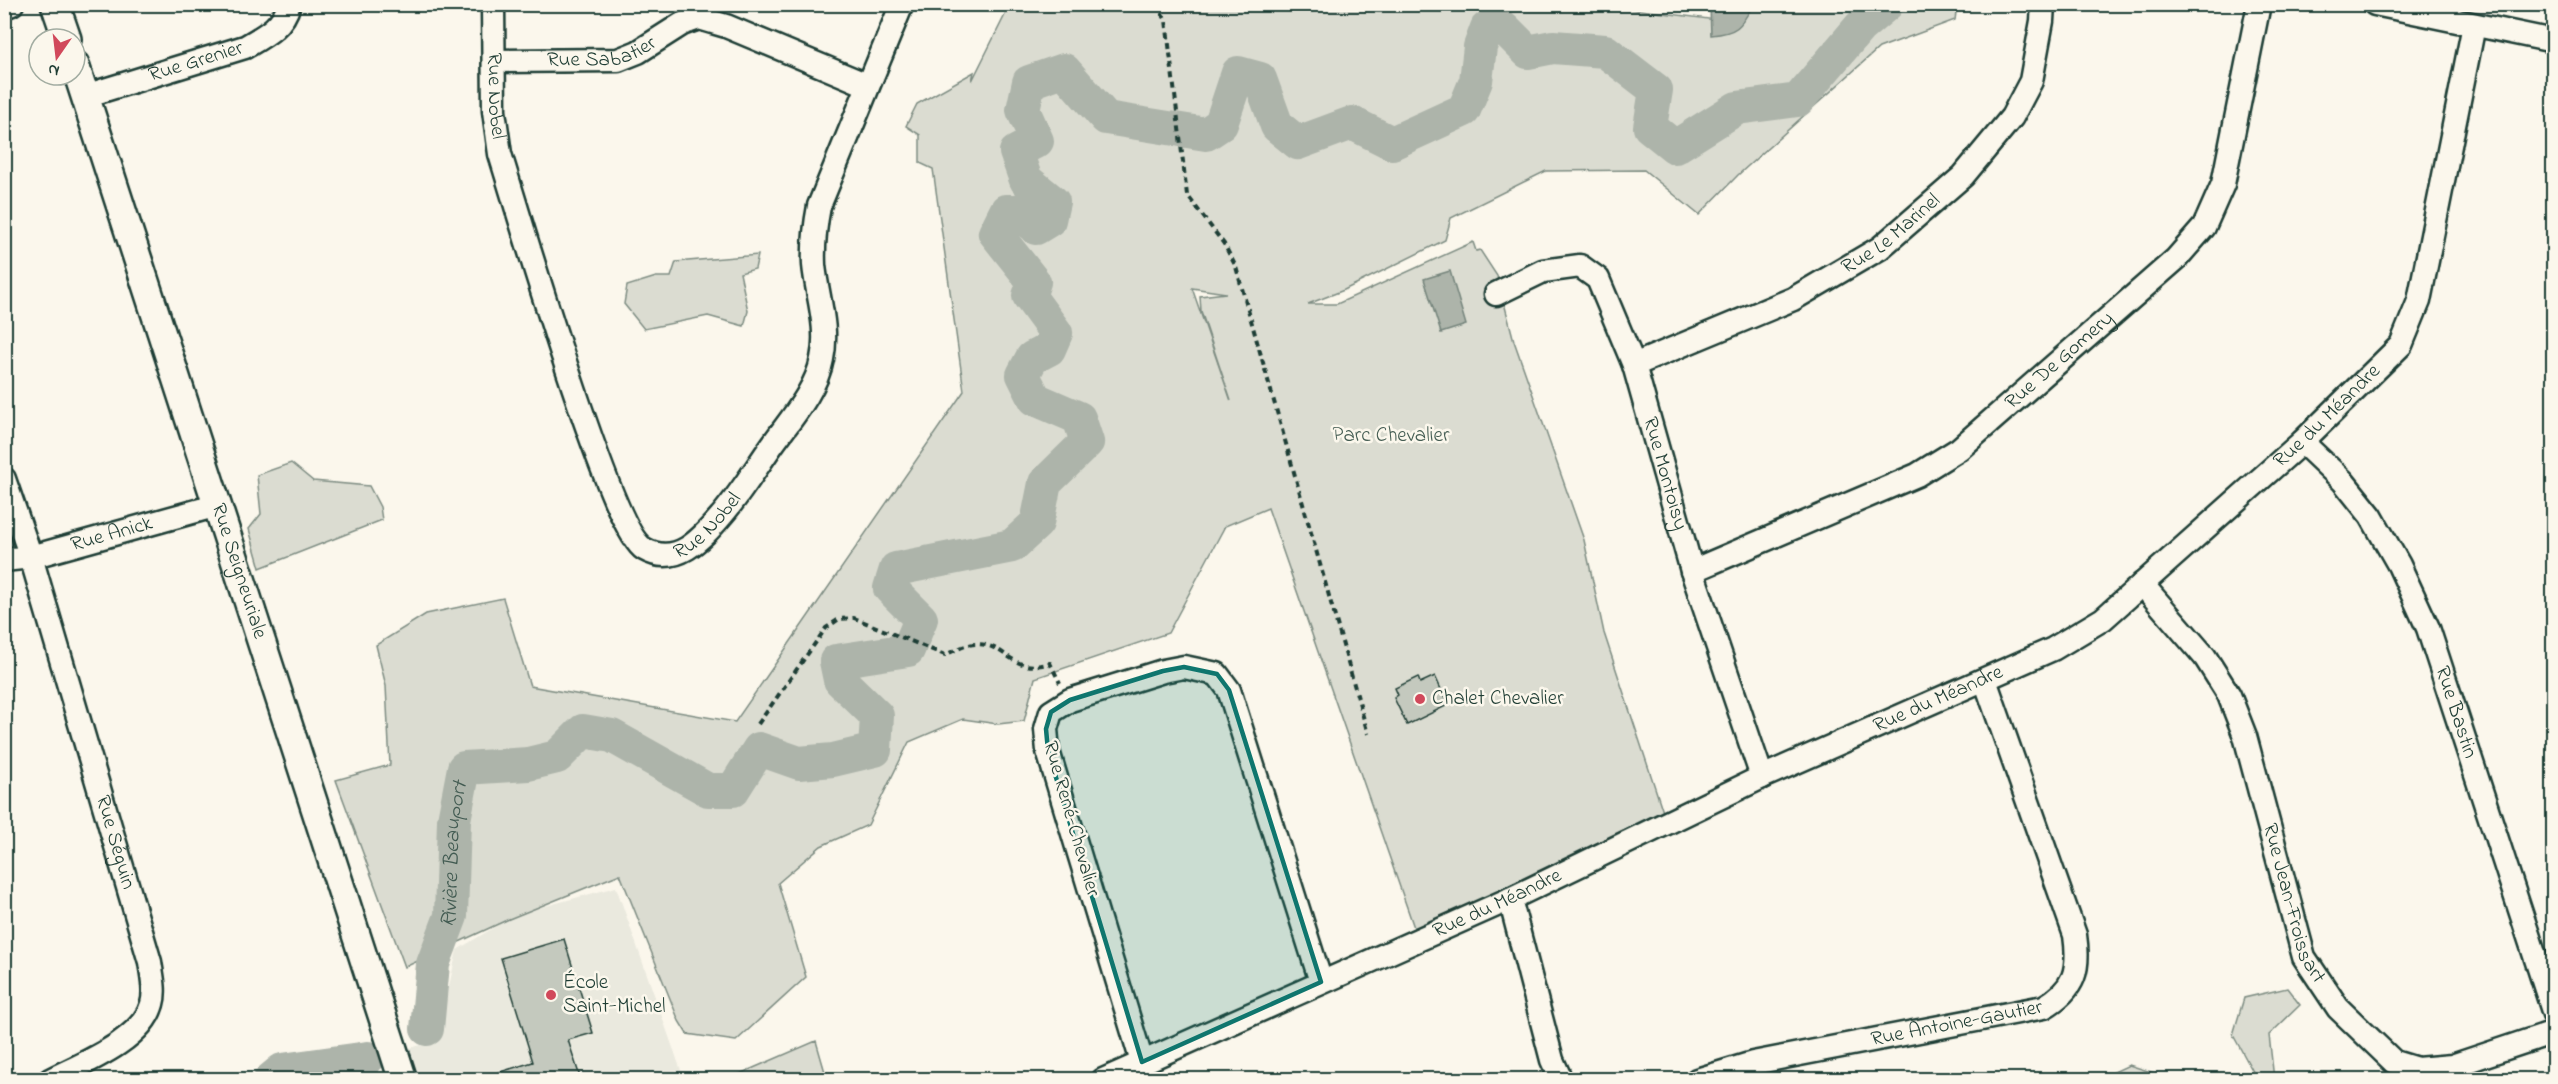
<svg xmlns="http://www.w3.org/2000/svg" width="2558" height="1084" font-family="'Indie Flower',sans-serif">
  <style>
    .built { fill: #eae9de }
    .green { fill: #dbdcd1; stroke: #7d8c82; stroke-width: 1.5; fill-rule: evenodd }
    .water { fill: #adb4aa; stroke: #74847b; stroke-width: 1.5 }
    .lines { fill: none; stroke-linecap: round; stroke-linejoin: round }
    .river { stroke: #adb4aa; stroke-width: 34 }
    .building { fill: #c4c9be; stroke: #1f3d34; stroke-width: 1.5 }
    .minor-casing { stroke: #1f3d34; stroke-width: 27 }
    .tertiary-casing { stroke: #1f3d34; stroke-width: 32 }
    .path { stroke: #1f3d34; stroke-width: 4; stroke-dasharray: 6 4.5; stroke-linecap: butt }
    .minor { stroke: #fbf7ec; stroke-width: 22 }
    .tertiary { stroke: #fbf7ec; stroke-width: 27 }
    .marked { fill: #0f766e; fill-opacity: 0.2; stroke: #0f766e; stroke-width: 4.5; stroke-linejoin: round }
    .poi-dot { fill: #d1495b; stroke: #fbf7ec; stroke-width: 2 }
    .labels { text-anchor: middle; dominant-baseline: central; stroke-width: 5; stroke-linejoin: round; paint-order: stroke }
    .street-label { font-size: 21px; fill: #1f3d34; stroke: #fbf7ec }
    .park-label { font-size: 21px; fill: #455d53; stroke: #fbf7ec }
    .poi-label { font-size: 21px; fill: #1f3d34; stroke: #fbf7ec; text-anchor: start }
    .water-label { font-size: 22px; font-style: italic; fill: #425b52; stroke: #fbf7ec }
  </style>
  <rect width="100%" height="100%" fill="#fbf7ec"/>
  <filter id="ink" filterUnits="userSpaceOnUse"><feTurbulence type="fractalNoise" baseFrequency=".0167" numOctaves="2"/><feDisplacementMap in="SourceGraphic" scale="12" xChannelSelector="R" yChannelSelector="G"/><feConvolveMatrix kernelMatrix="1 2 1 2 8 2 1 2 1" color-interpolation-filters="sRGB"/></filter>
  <g filter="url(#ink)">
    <path class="built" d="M616,887L684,1079H403L394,1052L437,1041L457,950L516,914Z"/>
    <path class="green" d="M1594,4L1716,20L1717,5H1957L1955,20L1879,48L1738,175L1699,215L1644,170L1546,171L1451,218L1445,240L1344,290L1308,304H1337L1473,242L1476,251L1480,250L1497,276L1514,341L1584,540L1604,633L1667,824L1418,939L1268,508L1225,526L1168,633L1035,678L1024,721L998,724L963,719L909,742L868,825L821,846L778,883L806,977L736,1041L687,1034L679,1021L620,874L509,919L405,967L336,780L390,765L386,686L376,645L426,614L503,598L530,686L735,722L964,391L933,169L920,163V135L906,126L917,104L974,72L972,81L1010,5ZM1192,288L1226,293L1200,296L1201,311L1231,401Z
      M758,255L755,269L740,273L748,311L744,326L708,316L644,329L624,304L627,286L656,277H671L676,262Z
      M291,463L313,481L369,486L380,507L382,520L260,568L249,529L261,514L257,475Z
      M2287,988L2300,1005L2269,1035L2274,1079H2257L2233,1035L2244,998Z
      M816,1041L827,1079H728Z
      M2129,1065L2173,1079H2099Z"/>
    <path class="water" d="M1710,5V4L1753,5C1741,27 1737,33 1711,35Z
      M1450,271L1466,325L1441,333L1424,279Z"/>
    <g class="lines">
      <g class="river">
        <path id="s1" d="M427,1029L433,964L451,916L454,820L464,768L528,764L557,757L583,731L612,736L708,790H733L759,749L799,763L833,760L875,750L877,716L840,680L836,661L908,650L921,619L890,588L896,569L1012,546L1037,523L1045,483L1087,442L1079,418L1035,399L1023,375L1032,358L1049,349L1056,333L1029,296L1034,282L995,233L1006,211H1016L1036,228L1049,220L1053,202L1026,180L1016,152L1037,141L1023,110L1029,82L1064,70L1106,118L1206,134L1221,124L1238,73L1260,79L1277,126L1298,143L1352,123L1392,143L1464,110L1476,81L1480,47L1487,28H1504L1528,52L1553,47L1605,51L1656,90L1650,127L1675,147L1737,108L1798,100L1860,27L1887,4"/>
        <path d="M270,1080L282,1070L368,1058"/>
      </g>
    </g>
    <path class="building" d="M1435,676L1448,705L1407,725L1394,698L1398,695L1395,688L1418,677L1420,683Z
      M564,939L593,1033L568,1040L581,1080H488L487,1076L533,1062L501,958Z"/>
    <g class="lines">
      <g class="minor-casing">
        <g id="minor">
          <path id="s2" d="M493,4L494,111L500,154C518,211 610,529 644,549C677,568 702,538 722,515C740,494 754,471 770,448C788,422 816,392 822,359C829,327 817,296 814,265C813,244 815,227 819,206L902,4"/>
          <path d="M2375,4L2554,41"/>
          <path d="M4,7L12,4"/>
          <path id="s3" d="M495,61L618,60L638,52L682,24L699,18L726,26L867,85"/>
          <path id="s4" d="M85,96L245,47C264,36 283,27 289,4"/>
          <path id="s5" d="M1496,294L1543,271L1580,266L1598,279L1634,365L1692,571L1762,777"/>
          <path id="s6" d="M1634,365L1793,299L1880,248L1963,176L2012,117L2031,81L2042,21L2043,4"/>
          <path id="s7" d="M2302,442L2343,481L2371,516L2399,565L2428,628L2554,1014"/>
          <path id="s8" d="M4,479L31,557L150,962C152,976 156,991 152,1004C142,1041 81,1064 50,1080"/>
          <path id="s9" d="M4,560L31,557L218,505"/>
          <path id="s10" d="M1692,571L1917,475L1959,449L2176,259L2204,227L2223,184L2259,4"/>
          <path id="s11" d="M2142,584L2205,657L2229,695L2245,736L2304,957L2338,1008L2394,1062L2417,1069L2452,1066L2554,1032"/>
          <path d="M1510,899L1552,1060L1561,1080"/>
          <path d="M1142,1062L1048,751L1046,729L1051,712L1070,700L1163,671L1184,667L1217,674L1229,690L1321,982"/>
          <path id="s12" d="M1103,1080L1510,899L1762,777L2053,649L2103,619L2302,442L2401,345L2419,301L2474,25"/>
          <path id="s13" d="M1697,1080L1753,1063L2044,1007C2075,989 2080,970 2075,935L1985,680"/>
        </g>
      </g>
      <g class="tertiary-casing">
        <g id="tertiary">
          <path d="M55,4L67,39"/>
          <path id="s14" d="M75,65L403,1080"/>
        </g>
      </g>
      <path class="path" d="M1156,4L1166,20L1187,195L1224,244L1236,267L1368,734
        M758,724L826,628L839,619L854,618L945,655C954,651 966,644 976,644C1008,644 1011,675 1050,663L1060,683"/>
      <use href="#minor" class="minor"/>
      <use href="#tertiary" class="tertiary"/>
    </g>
  </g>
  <path class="marked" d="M1184,667L1217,674L1229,690L1321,982L1142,1062L1048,751L1046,729L1051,712L1070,700L1163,671Z"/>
  <g class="poi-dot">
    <circle cx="1420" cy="699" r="6"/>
    <circle cx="551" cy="995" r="6"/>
  </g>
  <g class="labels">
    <g class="street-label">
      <text stroke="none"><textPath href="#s3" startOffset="108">Rue Sabatier</textPath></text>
      <text stroke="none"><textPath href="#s4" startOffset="116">Rue Grenier</textPath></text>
      <text stroke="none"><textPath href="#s2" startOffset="92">Rue Nobel</textPath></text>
      <text stroke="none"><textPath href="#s6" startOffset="290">Rue Le Marinel</textPath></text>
      <text stroke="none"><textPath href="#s10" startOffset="428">Rue De Gomery</textPath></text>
      <text stroke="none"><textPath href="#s12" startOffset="1404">Rue du Méandre</textPath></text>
      <text stroke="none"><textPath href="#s5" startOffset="318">Rue Montoisy</textPath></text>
      <text stroke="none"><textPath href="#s2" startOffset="648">Rue Nobel</textPath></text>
      <text stroke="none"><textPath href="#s9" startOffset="111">Rue Anick</textPath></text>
      <text stroke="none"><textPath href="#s14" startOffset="532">Rue Seigneuriale</textPath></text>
      <text stroke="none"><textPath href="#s12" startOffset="918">Rue du Méandre</textPath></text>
      <text stroke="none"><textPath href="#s7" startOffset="316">Rue Bastin</textPath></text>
      <text transform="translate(1071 819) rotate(74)">Rue René-Chevalier</text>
      <text stroke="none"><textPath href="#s8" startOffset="380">Rue Séguin</textPath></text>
      <text stroke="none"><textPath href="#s11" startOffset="360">Rue Jean-Froissart</textPath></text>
      <text stroke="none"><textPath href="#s12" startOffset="432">Rue du Méandre</textPath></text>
      <text stroke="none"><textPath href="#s13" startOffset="266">Rue Antoine-Gautier</textPath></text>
    </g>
    <g class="park-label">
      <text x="1391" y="436">Parc Chevalier</text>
    </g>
    <g class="poi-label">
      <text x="1432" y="699">Chalet Chevalier</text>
      <text x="563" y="983">École<tspan x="563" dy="24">Saint-Michel</tspan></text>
    </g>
    <g class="water-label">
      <text stroke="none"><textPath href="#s1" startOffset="178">Rivière Beauport</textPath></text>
    </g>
  </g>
  <rect width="2558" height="1084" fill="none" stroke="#fbf7ec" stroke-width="24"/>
  <rect x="12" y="12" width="2534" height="1060" fill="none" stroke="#1f3d34" stroke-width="2" filter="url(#ink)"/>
  <g transform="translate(57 57) rotate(194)"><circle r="28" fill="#fbf7ec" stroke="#a3ada2" stroke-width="1.5"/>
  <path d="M0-4.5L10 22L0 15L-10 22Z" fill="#d1495b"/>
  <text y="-9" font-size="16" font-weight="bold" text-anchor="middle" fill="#1f3d34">N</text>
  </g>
</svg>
